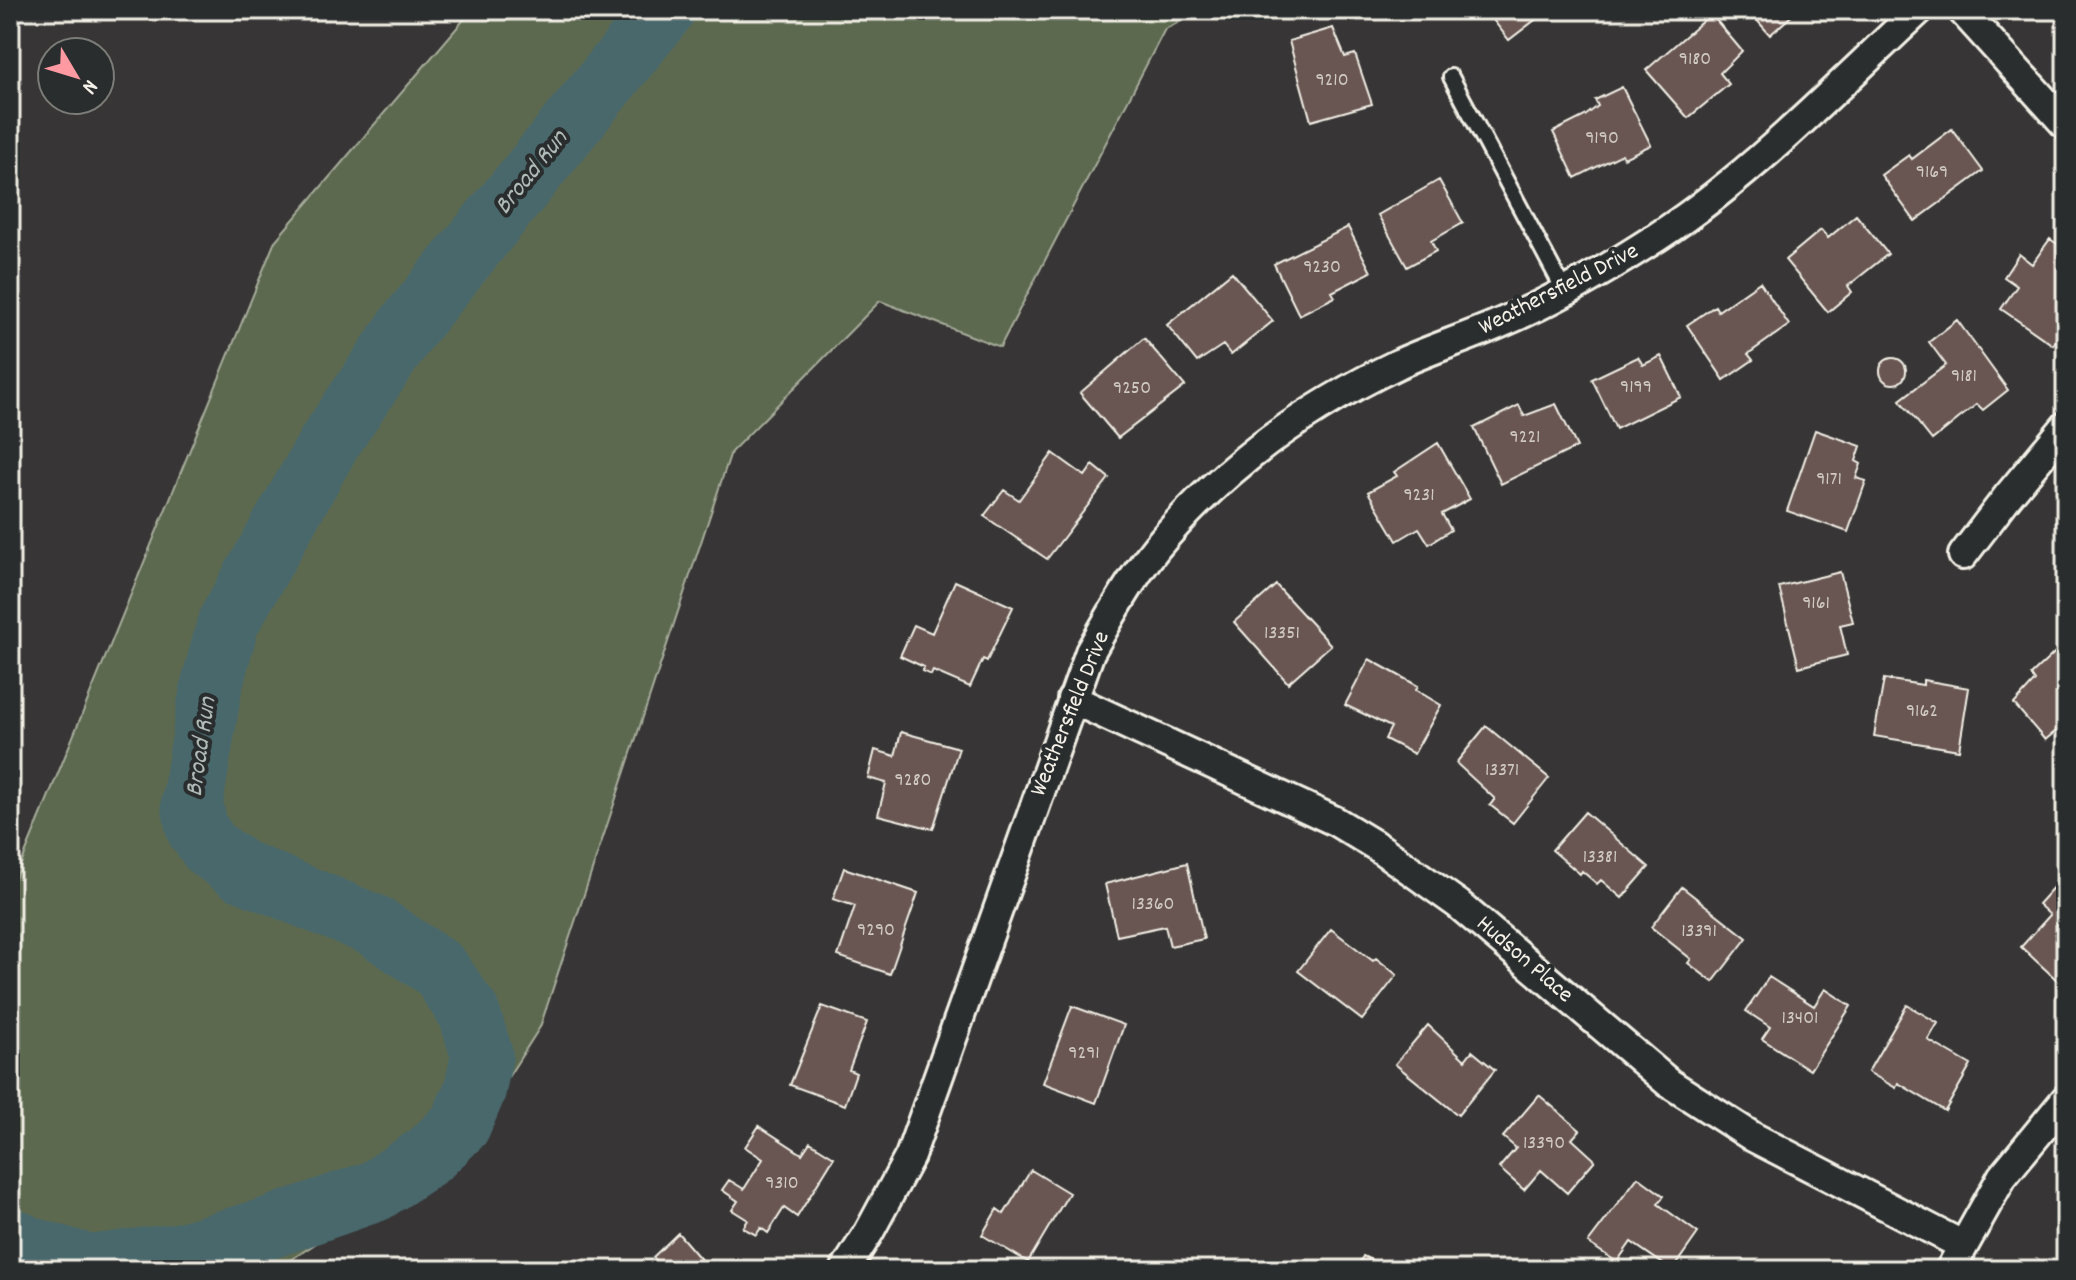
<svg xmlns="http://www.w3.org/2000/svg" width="2076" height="1280" font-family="Dekko,sans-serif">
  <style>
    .green { fill: #5c6950; stroke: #a8ad9c; stroke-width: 2 }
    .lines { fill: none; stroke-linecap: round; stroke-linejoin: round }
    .river { stroke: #49676c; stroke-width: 62 }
    .building { fill: #695653; stroke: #f4f1e8; stroke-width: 2 }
    .service-casing { stroke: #f4f1e8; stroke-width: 20 }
    .minor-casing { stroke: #f4f1e8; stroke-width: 34 }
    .service { stroke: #2a2d2e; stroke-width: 14 }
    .minor { stroke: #2a2d2e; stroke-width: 28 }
    .labels { text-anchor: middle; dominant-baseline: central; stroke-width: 8; stroke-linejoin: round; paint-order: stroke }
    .number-label { font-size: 20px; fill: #d1cac3 }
    .street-label { font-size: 24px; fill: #f4f1e8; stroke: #2a2d2e }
    .water-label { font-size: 26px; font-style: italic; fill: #b0bab6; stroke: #2a2d2e }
  </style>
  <rect width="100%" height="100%" fill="#373535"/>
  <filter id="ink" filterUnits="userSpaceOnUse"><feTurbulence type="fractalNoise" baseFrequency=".0125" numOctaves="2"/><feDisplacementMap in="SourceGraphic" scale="16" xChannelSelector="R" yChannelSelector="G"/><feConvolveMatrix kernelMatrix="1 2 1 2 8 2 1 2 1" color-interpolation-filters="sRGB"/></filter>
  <g filter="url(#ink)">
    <path class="green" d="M472,10H1204L1165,29L1000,347L880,301L731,452L540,1027L463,1148L275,1270H10V891L275,241Z"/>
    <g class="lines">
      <path class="river" d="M10,1238L28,1247L90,1266L179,1254L266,1229L375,1191L429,1155L460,1125L475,1090L482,1055L469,1013L439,969L375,926L240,870L210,848L197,829L192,803L211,688L228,623L329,443L409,325L664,10"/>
    </g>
    <path class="building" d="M1490,10H1548L1509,40L1490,16L1492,13Z
      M1748,10H1798L1770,35Z
      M1711,14L1742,51L1720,73L1729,84L1688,118L1646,70Z
      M1333,28L1345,57L1355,54L1372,104L1311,121L1289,41Z
      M1622,87L1651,145L1624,158L1622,154L1575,178L1553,132L1585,116L1598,106L1595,100Z
      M1952,129L1983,171L1915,221L1881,175L1909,155L1912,159Z
      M1439,180L1463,223L1431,241L1436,251L1407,267L1378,215Z
      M1856,215L1888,254L1848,286L1852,292L1828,312L1785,260L1821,230L1828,238Z
      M1348,227L1371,272L1332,292L1335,297L1299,315L1274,264Z
      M2050,239L2066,250V327L2053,345L2001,309L2017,286L2004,277L2019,254L2032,264Z
      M1232,272L1273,321L1231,355L1223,345L1197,362L1167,325Z
      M1760,282L1789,325L1748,354L1753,360L1724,380L1687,325L1715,306L1718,311Z
      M1957,320L2008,390L1983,410L1977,404L1932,440L1900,400L1946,365L1929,342Z
      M1144,338L1185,386L1118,438L1080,393Z
      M1661,356L1681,397L1616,429L1592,379L1638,357L1643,365Z
      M1880 371a13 13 0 1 1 26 0a13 13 0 1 1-26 0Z
      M1556,404L1577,447L1501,484L1474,428L1519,405L1524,416Z
      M1815,430L1861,446L1856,461L1861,464L1856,478L1866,481L1848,532L1787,511Z
      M1438,443L1470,499L1442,514L1451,530L1429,544L1419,528L1397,541L1368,492L1397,476L1394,472Z
      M1053,453L1085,476L1093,465L1109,478L1047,559L984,516L1004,490L1019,500Z
      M1840,572L1853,622L1840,625L1847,655L1799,667L1779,587Z
      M955,581L1013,607L987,661L983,659L970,687L933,671L931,675L922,671L924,667L900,656L914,625L932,633Z
      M1276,585L1331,645L1288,683L1234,622Z
      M2066,642V723L2045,740L2014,704L2035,681L2031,675Z
      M1369,659L1418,686L1416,690L1441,705L1414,754L1385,739L1391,727L1345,705Z
      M1884,679L1923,685V680L1969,688L1959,750L1874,736Z
      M1486,726L1549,778L1513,823L1490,805L1495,799L1456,763Z
      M901,732L959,748L933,829L878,815L886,783L868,778L875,750L895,756Z
      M1585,812L1649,867L1622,898L1601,880L1597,884L1582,871L1580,874L1552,850Z
      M1187,863L1204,939L1170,946L1165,926L1117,936L1105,884Z
      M844,868L918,893L890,974L838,956L855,906L833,899Z
      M2058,882L2066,889V970L2057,980L2021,947L2050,915L2038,904Z
      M1682,887L1747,938L1713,982L1688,963L1691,959L1651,927Z
      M1331,929L1373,961L1376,958L1397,975L1362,1020L1298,971Z
      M1769,977L1814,1006L1825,989L1851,1006L1810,1070L1762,1039L1770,1027L1746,1011Z
      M1907,1005L1938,1023L1928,1040L1971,1065L1945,1111L1898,1083L1896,1088L1868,1072Z
      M822,1006L867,1022L849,1070L856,1073L845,1105L790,1085Z
      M1072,1006L1124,1025L1096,1103L1043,1083Z
      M1428,1025L1465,1060L1472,1051L1495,1070L1458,1115L1395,1064Z
      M1539,1095L1580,1130L1572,1139L1595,1160L1567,1193L1541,1170L1524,1190L1499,1168L1516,1148L1503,1137Z
      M759,1126L802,1154L810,1142L834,1157L797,1217L784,1208L768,1233L761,1228L756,1235L743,1228L748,1220L732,1210L738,1201L722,1190L729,1180L744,1189L763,1159L745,1147Z
      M1031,1170L1069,1193L1028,1262L982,1235L997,1209L1004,1214Z
      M1638,1177L1664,1196L1658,1204L1698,1233L1672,1270L1631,1242L1617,1262L1588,1243Z
      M678,1233L710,1270H665L653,1257Z
      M1363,1256L1377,1263L1373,1270H1356Z
      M1801,1263L1804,1270H1783Z"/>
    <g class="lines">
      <g class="service-casing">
        <path id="service" d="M1451,77L1565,292"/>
      </g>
      <g class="minor-casing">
        <path id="minor" d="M1962,10L2066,125
          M1963,555L2008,496L2066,426
          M1072,699L1335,821L1378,847L1458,904L1669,1083L1753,1137L1962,1245
          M845,1270L869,1232L910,1156L1090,652C1113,612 1135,571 1166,536C1230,462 1310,406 1398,364C1433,348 1470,337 1505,321C1553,301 1599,274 1643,246C1746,182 1831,92 1919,10
          M1950,1270L2002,1177L2066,1099"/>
      </g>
      <use href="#service" class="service"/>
      <use href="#minor" class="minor"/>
    </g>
  </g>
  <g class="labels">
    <g class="number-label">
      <text x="1695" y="60">9180</text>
      <text x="1332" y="81">9210</text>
      <text x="1602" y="139">9190</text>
      <text x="1932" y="173">9169</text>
      <text x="1322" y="268">9230</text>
      <text x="1964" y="377">9181</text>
      <text x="1636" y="388">9199</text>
      <text x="1132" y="389">9250</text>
      <text x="1525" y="438">9221</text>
      <text x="1829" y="480">9171</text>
      <text x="1419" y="496">9231</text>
      <text x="1816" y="604">9161</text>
      <text x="1282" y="634">13351</text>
      <text x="1922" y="712">9162</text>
      <text x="1502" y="771">13371</text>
      <text x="913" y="781">9280</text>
      <text x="1600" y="858">13381</text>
      <text x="1153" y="905">13360</text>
      <text x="876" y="931">9290</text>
      <text x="1699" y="932">13391</text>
      <text x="1800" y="1019">13401</text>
      <text x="1084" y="1054">9291</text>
      <text x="1544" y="1144">13390</text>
      <text x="782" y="1184">9310</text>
    </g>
    <g class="street-label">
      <text transform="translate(1559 290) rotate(-27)">Weathersfield Drive</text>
      <text transform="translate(1071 714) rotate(-68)">Weathersfield Drive</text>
      <text transform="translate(1524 960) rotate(41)">Hudson Place</text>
    </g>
    <g class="water-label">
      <text transform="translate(532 173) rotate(-51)">Broad Run</text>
      <text transform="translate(202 747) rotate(-82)">Broad Run</text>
    </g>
  </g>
  <rect width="2076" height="1280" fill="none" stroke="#2a2d2e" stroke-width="40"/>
  <rect x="20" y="20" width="2036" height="1240" fill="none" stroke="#f4f1e8" stroke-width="3" filter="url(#ink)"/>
  <g transform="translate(76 76) rotate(128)"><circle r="38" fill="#2a2d2e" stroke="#7b7b78" stroke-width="2"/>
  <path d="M0-6L14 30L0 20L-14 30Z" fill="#ff9aa2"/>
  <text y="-12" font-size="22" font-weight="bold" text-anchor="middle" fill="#f4f1e8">N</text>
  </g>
</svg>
